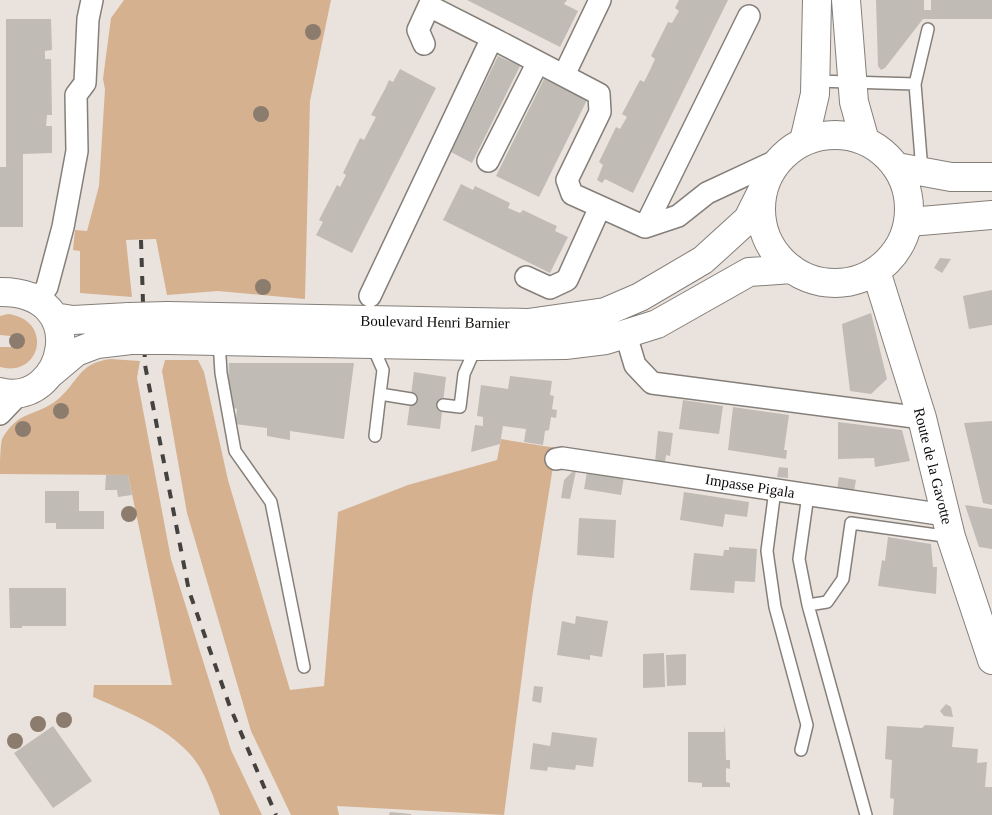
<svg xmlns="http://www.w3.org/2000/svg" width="992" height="815" font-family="'Times New Roman',serif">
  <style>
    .green { fill: #d5b190 }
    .building { fill: #c1bbb5 }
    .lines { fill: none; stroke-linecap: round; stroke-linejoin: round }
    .lane-casing { stroke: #857f7a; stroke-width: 14 }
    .street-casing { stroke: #857f7a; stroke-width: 24 }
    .secondary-casing { stroke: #857f7a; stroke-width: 30 }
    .lane { stroke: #fff; stroke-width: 11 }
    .street { stroke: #fff; stroke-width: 21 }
    .secondary { stroke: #fff; stroke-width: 28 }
    .rail { stroke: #44413e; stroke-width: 4; stroke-dasharray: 9 9; stroke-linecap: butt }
    .secondary-bridge-casing { stroke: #857f7a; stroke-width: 30; stroke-linecap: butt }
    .secondary-bridge { stroke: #fff; stroke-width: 28 }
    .tree { fill: #8c7c6d }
    .labels { text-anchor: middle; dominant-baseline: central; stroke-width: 4; stroke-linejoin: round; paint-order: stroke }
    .street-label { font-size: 15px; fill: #0d0b09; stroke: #fff }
  </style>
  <rect width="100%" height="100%" fill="#eae3dd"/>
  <path class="green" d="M124,0H331L310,101L305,299L218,291L167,295L156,239L126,240L132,297L80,293V251L73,250L75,230L87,231L99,186L105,89L103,79L111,18Z
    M8,314C54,320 41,378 0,367V347H11V336L0,335V316Z
    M110,359L140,361L137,378L171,559L231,750L262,815H220C213,795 204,769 189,753C163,725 127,712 93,697L94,685H172L128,475L0,474C0,464 0,448 2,439C19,409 36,417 57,400C79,382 77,364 110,359Z
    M165,360H198L204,372L228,480L290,690L324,686L338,512L408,485L497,460L501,439L556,448L532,598L504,815L337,806L339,815H291L251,731L187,513L162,371Z"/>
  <path class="building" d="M467,0H567L564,4L578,11L560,47Z
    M679,0H728L633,193L605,179L602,183L597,180L603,165L599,162L616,127L620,129L627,117L622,114L640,80L644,82L650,70L655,59L651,56L668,22L672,23L679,11L675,8Z
    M876,0H924V10H931V0H992V19H923L885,68L881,70L878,66Z
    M6,19H51L52,50L45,51V59H51L52,115H47L46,126H52V153L23,154V227H0V167H6Z
    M498,56L520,66L472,163L451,152Z
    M400,69L436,88L352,253L316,235L323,222L319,220L337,185L340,187L346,175L343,173L360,138L364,140L376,117L371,115L385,89L389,80L393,82Z
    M544,79L587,100L539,197L496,176Z
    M461,184L473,190L475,186L510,203L508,208L520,213L523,210L548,222L557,226L555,231L568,237L550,273L443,220Z
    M940,258L951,259L942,273L934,268Z
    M992,290V325L969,329L963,296Z
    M871,313L887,379L871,394L850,391L842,324Z
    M229,363H354L344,439L290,431V440L267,436V428L235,424L237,409L232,407V401L227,400Z
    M414,372L446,377L440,429L407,425Z
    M510,376L552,381L550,395L554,396L552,409L557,410L556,418L551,417L549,430L545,431L543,445L524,442L526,429L503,426L500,444L471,452L475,425L483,426V417L477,416L481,385L508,389Z
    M683,400L723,406L719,434L679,429Z
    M733,407L789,415L784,450H787L786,459L728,450Z
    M992,421V505L983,503L964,423Z
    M838,422L902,430L910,461L875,467L874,458L838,459Z
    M658,431L673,433L670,456L666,455L665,463L655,462Z
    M779,467L788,468V478L777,477Z
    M574,470L576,471L570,499L561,498L564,480Z
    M587,472L624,477L621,495L584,489Z
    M106,475H128L132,495L118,497L117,490H105Z
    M839,477L856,480L854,491L837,489Z
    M45,491H79V511H104V529H56V523H45Z
    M684,492L749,502L747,517L725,514L723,527L680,520Z
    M965,505L992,509V549L979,547Z
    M579,518L616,520L614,558L577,555Z
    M888,537L931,544L933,567H937L936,594L878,586L882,560L885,561Z
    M729,547L757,549L755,582L735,581L734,593L690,590L694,553L723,556L724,550H729Z
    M9,588H66V626H22V628H10Z
    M576,616L608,621L602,657L590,655V660L557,655L562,621L575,624Z
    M664,653L665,687L643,688V654Z
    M686,654V685L667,686L666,655Z
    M534,686L543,687L541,703L532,701Z
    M946,704L951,707L953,717L944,716L940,711Z
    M925,725L954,727L952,747L978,749L977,763L987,762L985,787H992V815H893L894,799L890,798L892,760L885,759L887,726L922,728Z
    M53,726L92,781L53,808L14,753Z
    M725,726L726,760H730V769L726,768V782L730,783V787H702V783L688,782V732H724Z
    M552,732L597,738L593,767L576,765L575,770L548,767L547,771L530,769L533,743L550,746Z
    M390,812L411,814V815H389Z"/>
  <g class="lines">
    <g class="lane-casing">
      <path id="lane" d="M816,81L915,84
        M922,171L915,84L928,29
        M219,341L221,373L235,451L271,502L304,667
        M372,345L383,370L380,394L411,399
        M443,405L460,407L464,374L476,347
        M375,436L380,394
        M775,490L767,551L775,607L807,725L801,750
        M808,495L799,559L808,605
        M866,815L808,605L827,602L843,579L851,523L951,537"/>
    </g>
    <g class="street-casing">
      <path id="street" d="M424,44L418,30L429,6L492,38
        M564,75L600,0
        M488,161L538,62
        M645,227L749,16
        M526,277L550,288L567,280L600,207
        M370,296L492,38L599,94L600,112L567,180L572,194L645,227L678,216L707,193L780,159
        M38,300L47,287L63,227L77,151L76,95L85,83L88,19L92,0
        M626,335L635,365L652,383L922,418
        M0,414L21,392
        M556,459L562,458L945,515"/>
    </g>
    <g class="secondary-casing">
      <path id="secondary" d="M846,0L854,102L865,141
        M761 209a74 74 0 1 1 148 0a74 74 0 1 1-148 0Z
        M804,141L815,94L817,0
        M897,167L951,177H992
        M909,222L992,215
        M876,271L922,418L951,537L992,660
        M0,292C94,291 65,409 0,392
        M168,316L528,323L605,312L640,297L703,260L748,219L765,185
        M54,317L73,320L129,317
        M168,340L477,346L565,345L606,340L657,324L749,272L792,269
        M51,373L76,352L97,344L131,340"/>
    </g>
    <use href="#lane" class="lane"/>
    <use href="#street" class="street"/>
    <use href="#secondary" class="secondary"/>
    <path class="rail" d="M141,240L145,365L189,591L230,707L276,815"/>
    <g class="secondary-bridge-casing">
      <path id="secondary-bridge" d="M129,317L168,316
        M131,340H168"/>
    </g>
    <use href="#secondary-bridge" class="secondary-bridge"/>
  </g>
  <g class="tree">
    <circle cx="313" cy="32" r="8"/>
    <circle cx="261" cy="114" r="8"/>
    <circle cx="263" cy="287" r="8"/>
    <circle cx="17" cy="341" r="8"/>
    <circle cx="61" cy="411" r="8"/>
    <circle cx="23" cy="429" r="8"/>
    <circle cx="129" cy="514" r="8"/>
    <circle cx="64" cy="720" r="8"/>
    <circle cx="38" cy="724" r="8"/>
    <circle cx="15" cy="741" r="8"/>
  </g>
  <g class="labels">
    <g class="street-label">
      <text transform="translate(435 322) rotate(1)">Boulevard Henri Barnier</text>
      <text transform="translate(933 466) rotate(76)">Route de la Gavotte</text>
      <text transform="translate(750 486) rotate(9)">Impasse Pigala</text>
    </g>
  </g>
</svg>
